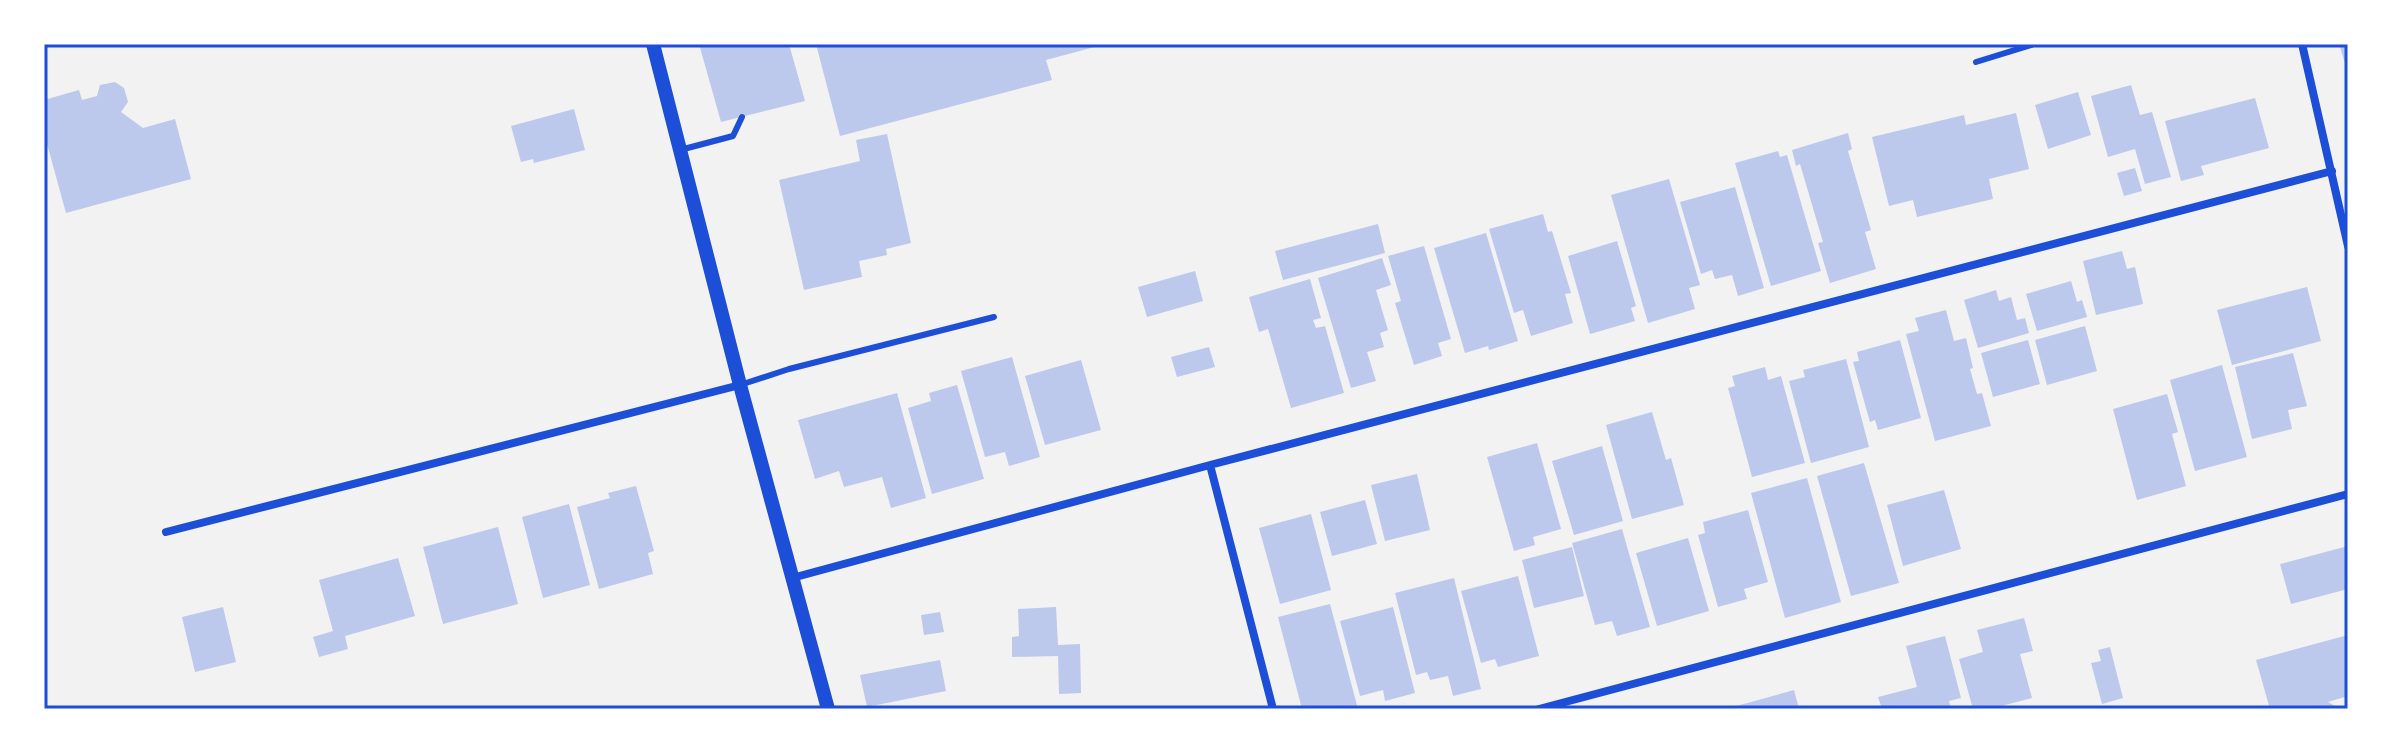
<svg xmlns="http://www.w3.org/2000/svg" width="2392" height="753" font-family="'Asap Condensed',sans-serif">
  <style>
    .building { fill: #bdc9ec }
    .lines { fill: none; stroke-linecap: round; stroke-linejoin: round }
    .service { stroke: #1d4ed8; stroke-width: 6 }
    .minor { stroke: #1d4ed8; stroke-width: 8 }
    .tertiary { stroke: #1d4ed8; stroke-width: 14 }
    .neatline { fill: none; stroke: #1d4ed8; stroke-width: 3 }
  </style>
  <rect width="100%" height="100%" fill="#f2f2f2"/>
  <path class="building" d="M699,44H789L805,101L721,122Z
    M816,44H1102V45L1046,60L1052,80L840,136Z
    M2339,44H2348V70H2347Z
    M115,82L124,88L128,102L121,112L143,128L175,119L191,179L66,213L44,133V100L79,90L82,100L97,96L100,85Z
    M2131,85L2140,115L2152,112L2171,177L2145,184L2135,149L2108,157L2091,96Z
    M2078,92L2091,135L2048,149L2035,105Z
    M2255,98L2269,148L2201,166L2204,175L2181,181L2165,121Z
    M574,109L585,150L534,163L533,159L521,162L511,126Z
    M2016,113L2029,169L1989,179L1993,199L1917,217L1913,200L1889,206L1872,137L1964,115L1966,125Z
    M1848,133L1852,149L1848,151L1871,230L1865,232L1876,269L1830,283L1818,243L1823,242L1800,164L1796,166L1792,150Z
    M887,134L911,243L886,249L887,255L859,261L862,277L804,290L779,180L860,161L856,140Z
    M1778,151L1780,157L1787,155L1821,271L1771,286L1735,163Z
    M2135,168L2142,191L2124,196L2117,173Z
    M1669,179L1700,285L1689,288L1695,309L1648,323L1611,195Z
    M1735,187L1764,288L1738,296L1732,275L1715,279L1712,270L1701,274L1680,202Z
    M1543,214L1548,232L1552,231L1571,293L1565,294L1573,323L1531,336L1523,310L1514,313L1489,229Z
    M1378,224L1385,253L1283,280L1275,251Z
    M1486,233L1518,341L1489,350L1488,346L1465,353L1434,248Z
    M1617,241L1636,306L1631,308L1635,321L1590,334L1568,256Z
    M1424,246L1451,339L1438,343L1442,356L1414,365L1395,303L1401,301L1388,256Z
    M2122,251L2127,269L2135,267L2143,304L2096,315L2083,261Z
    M1382,258L1391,285L1376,290L1388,330L1380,333L1384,347L1367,352L1376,381L1351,388L1318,278Z
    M1195,271L1203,301L1147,317L1138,287Z
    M1310,279L1321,318L1313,320L1316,328L1325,326L1344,393L1291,408L1268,329L1259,332L1249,297Z
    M2071,281L2077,302L2082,300L2087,317L2037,331L2026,294Z
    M2307,287L2321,341L2232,365L2217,310Z
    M1996,290L1999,301L2011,297L2017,320L2025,318L2029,333L1978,348L1964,300Z
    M1946,310L1954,341L1966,338L1973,368L1970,369L1977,394L1982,393L1991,426L1935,441L1906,334L1919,331L1915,318Z
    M2085,326L2097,371L2047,385L2035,340Z
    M1900,340L1921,418L1878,430L1875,420L1870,422L1853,362L1859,361L1857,352Z
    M2028,340L2040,384L1993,397L1981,353Z
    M1209,347L1215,367L1177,377L1171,357Z
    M2293,353L2307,406L2288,410L2292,429L2252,439L2235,367Z
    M1012,357L1040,457L1009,466L1005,452L985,457L961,371Z
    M1846,359L1869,447L1811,463L1789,381L1805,377L1803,370Z
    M1081,360L1101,430L1045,445L1025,376Z
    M2222,365L2247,457L2195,471L2170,380Z
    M1765,367L1768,380L1781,376L1805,463L1752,477L1728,388L1735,386L1732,376Z
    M957,385L984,479L932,494L908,408L931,401L929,393Z
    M897,393L926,498L891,508L882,477L844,487L839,471L815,479L798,420Z
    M2167,394L2178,432L2172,434L2186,486L2137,500L2113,409Z
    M1652,412L1666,460L1671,458L1684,505L1632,519L1606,425Z
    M1537,443L1561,529L1533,537L1535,545L1514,551L1487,457Z
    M1602,446L1623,521L1574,535L1552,461Z
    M1864,463L1899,583L1851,596L1817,476Z
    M1417,474L1430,530L1385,541L1371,485Z
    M1807,478L1841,602L1785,618L1751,493Z
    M636,486L654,551L648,553L653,574L599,589L577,507L610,498L608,493Z
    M1944,490L1961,549L1903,566L1887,505Z
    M1365,500L1377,544L1332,556L1320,512Z
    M569,504L590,585L543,598L522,517Z
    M1748,510L1768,582L1744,589L1747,599L1718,607L1698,535L1705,533L1703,522Z
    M1311,514L1331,590L1280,604L1259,528Z
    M498,527L518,604L443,624L423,547Z
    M1622,529L1650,627L1617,636L1612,621L1595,625L1572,543Z
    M1688,538L1709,611L1657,626L1636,553Z
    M2348,546V589L2291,604L2280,564Z
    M1572,547L1584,596L1534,608L1522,560Z
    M398,558L415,616L345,636L348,649L319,657L313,637L333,631L319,580Z
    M1518,576L1539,656L1498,667L1495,659L1481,663L1461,591Z
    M1454,578L1481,689L1453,696L1448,676L1430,680L1427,672L1416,675L1395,593Z
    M1330,604L1358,709H1316L1315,706L1302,709L1278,617Z
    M223,607L236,662L195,672L182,617Z
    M1056,607L1058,645L1080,644L1081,693L1059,694L1058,656L1012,657V637L1019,636L1018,609Z
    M1393,607L1415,693L1385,701L1383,690L1360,696L1340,621Z
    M940,612L944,632L924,635L921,615Z
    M2024,618L2033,651L2020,654L2032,698L1990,709H1973L1959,659L1983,652L1977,630Z
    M2348,635V696L2328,702L2340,709H2270L2256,660Z
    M1945,636L1961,698L1949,701L1951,709H1882L1878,697L1917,687L1906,646Z
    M2110,647L2123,698L2102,704L2091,663L2101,661L2098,650Z
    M940,660L946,691L867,707L860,675Z
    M1794,690L1799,709H1729V708Z"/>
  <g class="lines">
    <path class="service" d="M1976,62L2034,44
      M680,150L733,136L742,117
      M740,385L789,369L994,317"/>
    <path class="minor" d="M2302,44L2348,246
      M1210,465L1273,709
      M166,532L740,385
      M792,578L1210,465L2332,171
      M1539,709L2348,494"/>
    <path class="tertiary" d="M653,44L740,385L828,709"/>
  </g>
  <rect width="2392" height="753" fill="none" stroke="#ffffff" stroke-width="92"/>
  <rect x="46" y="46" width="2300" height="661" class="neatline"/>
</svg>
